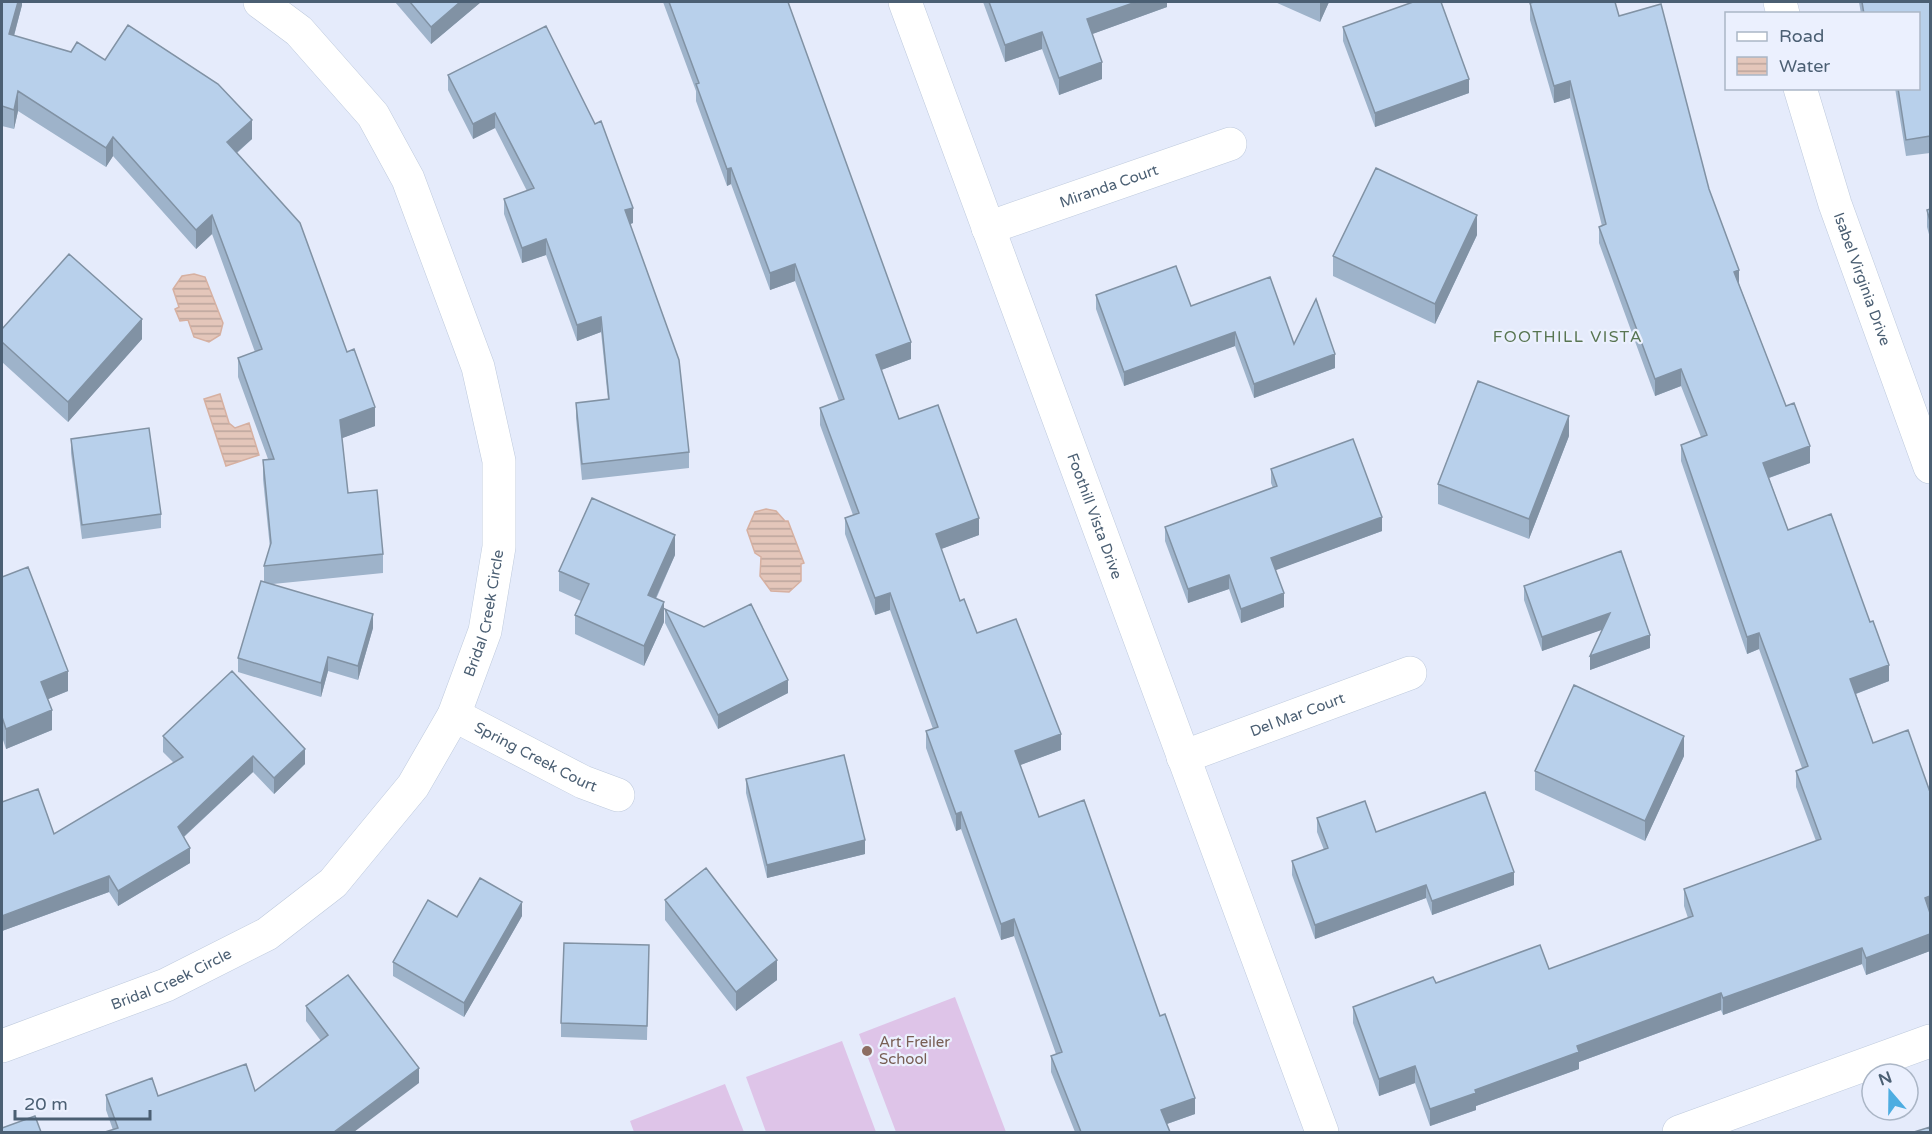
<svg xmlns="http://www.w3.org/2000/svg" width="1932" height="1134" font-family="'Varela Round',sans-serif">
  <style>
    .pitch { fill: #dec4e8 }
    .water { fill: url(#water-rules); stroke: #d6b0a1; stroke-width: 1.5 }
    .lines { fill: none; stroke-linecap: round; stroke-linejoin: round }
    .street-casing { stroke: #becadd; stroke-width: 34 }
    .street { stroke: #fff; stroke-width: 33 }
    .wall { fill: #9eb3ca }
    .shaded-wall { fill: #8192a4 }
    .building { fill: #b8d0eb; stroke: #8192a4; stroke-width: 1.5 }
    .education-dot { fill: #8d6e63; stroke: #ebf0fe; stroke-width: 2 }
    .labels { text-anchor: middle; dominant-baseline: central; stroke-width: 4.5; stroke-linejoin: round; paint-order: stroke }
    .street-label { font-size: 15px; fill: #4b5f73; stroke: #ebf0fe }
    .education-label { font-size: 15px; fill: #785e54; stroke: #ebf0fe; text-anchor: start }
    .neighbourhood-label { font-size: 16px; letter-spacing: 1.5px; fill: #587552; stroke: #ebf0fe }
  </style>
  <defs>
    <pattern id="water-rules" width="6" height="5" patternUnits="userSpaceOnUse" patternTransform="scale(1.5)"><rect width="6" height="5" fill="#e4c6ba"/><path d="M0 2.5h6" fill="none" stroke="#bba49c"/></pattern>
  </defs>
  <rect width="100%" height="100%" fill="#e5ebfb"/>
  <path class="pitch" d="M955,997L1006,1132H896L859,1034Z
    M842,1041L876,1132H766L746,1077Z
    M725,1084L744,1132H634L630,1121Z"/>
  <path class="water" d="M194,274L205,277L223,323L220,335L209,342L194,337L188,320L180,321L175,309L179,307L173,289L182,276Z
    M220,394L229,423L235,428L249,423L259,455L226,466L204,399Z
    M766,509L776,511L785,521H788L804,563L801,564V581L789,592L771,591L760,576L761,557L755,553L747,530L755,512Z"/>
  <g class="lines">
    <g class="street-casing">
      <g id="street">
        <path id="s1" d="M905,2L1322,1132"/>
        <path d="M1780,2L1783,14"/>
        <path id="s2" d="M1800,88L1835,204L1930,467"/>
        <path id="s3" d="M988,228L1230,144"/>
        <path id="s4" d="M454,715L583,782L618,795"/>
        <path id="s5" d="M1183,757L1410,673"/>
        <path id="s6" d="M2,1046L166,985L267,934L333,883L413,786L454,715L485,631L499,547V461L478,367L408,179L373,115L299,31L260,2"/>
        <path d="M1679,1132L1930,1041"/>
      </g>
    </g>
    <use href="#street" class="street"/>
  </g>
  <path class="wall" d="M2,2H22V5L14,36L71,52L105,60L252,139L237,153L347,352L375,426L342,438L348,493L383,554V573L273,584L373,628L358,680L328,671L321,697L238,672V658L264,582V566L270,548L263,479V460L268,459L238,377V358L255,352L212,234L196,249L113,156L106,167L18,111L14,129L2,126Z
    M395,2H481L431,44Z
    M663,2H788L911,359L881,370L899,419L979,535L941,549L960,601L977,633L1061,750L1020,765L1039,817L1195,1114L1167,1124L1170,1132H1075L1051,1072V1056L1056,1054L1014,936L1001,940L961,829L956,831L926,748V731L933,729L890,610L875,615L845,534V518L853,515L820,425V408L839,401L795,281L770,290L731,184L727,186L696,101V91Z
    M983,2H1167V7L1092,34L1102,79L1059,95L1042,49L1005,62Z
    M1275,2H1329L1320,22Z
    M1859,2H1930V153L1906,156L1895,88H1918V14H1861Z
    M1530,3L1619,16L1709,189L1739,284L1786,406L1810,463L1769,478L1788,530L1889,681L1856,694L1873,743L1930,792V951L1866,975L1862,964L1723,1015L1721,1010L1579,1062V1069L1476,1106V1110L1430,1126L1415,1083L1379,1096L1353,1023V1007L1436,983L1549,969L1688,918L1684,906V889L1816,841L1796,787V771L1802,768L1759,649L1747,654L1681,461V445L1701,437L1681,386L1655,396L1599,243V227L1602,226L1570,98L1554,103L1530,20Z
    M1343,27L1469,93L1375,127L1343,41Z
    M448,75L633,223L630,224L689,452V468L582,480L576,418V403L608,400L601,332L577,341L546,255L522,263L504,214V199L527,191L495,128L473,139L448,90Z
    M1930,209V238L1927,227V210Z
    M1477,235L1435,324L1333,276V256Z
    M1096,295L1191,306L1294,344L1335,368L1254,398L1235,346L1124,386L1096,309Z
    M2,329L142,339L68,422L2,362Z
    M1569,436L1529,539L1438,504V484Z
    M71,439L161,514V528L82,539L71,453Z
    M1271,469L1382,531L1275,570L1284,607L1241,623L1229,589L1188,603L1165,541V527L1273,488L1271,483Z
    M675,555L656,599L664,622L644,666L575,634V615L581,601L559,591V571Z
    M2,577L68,691L48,699L52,730L6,749L2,737Z
    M1524,586L1650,648L1590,670L1603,629L1542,651L1524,600Z
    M665,609L788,693L718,729L665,623Z
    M163,736L305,764L274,794L253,772L184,837L190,863L118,906L109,892L2,931L54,834L174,763L163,752Z
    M1684,756L1645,841L1535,790V771Z
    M746,779L865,854L767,878L746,793Z
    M1317,818L1376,832L1514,885L1432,915L1426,898L1315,939L1292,875V861L1324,850L1317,832Z
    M665,900L777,980L736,1011L665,920Z
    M522,916L464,1017L393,976V962L457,917Z
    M649,945L647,1040L561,1037V1023Z
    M306,1006L419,1083L113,1130L106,1110V1095L158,1096L255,1091L321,1041L306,1021Z"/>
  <path class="shaded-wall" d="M18,2H22V5L9,54V34Z
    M460,2H481L431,44V27Z
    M1136,2H1167V7L1087,36V19Z
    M1320,2H1329L1320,22Z
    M1042,32V49L1005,62V45Z
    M1102,62V79L1059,95V78Z
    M1469,79V93L1375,127V113Z
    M1570,81V98L1554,103V86Z
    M18,91V111L14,129V110Z
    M495,113V128L473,139V124Z
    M252,120V139L227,161V142Z
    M113,137V156L106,167V148Z
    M731,168V184L727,186V169Z
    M633,208V223L625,226V210Z
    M212,215V234L196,249V230Z
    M1477,215V235L1435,324V304Z
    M546,239V255L522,263V248Z
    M795,264V281L770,290V273Z
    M1739,270V287L1734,272Z
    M601,317V332L577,341V325Z
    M142,319V339L68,422V402Z
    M1235,332V346L1124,386V372Z
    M911,342V359L876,372V355Z
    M1335,354V368L1254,398V384Z
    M1681,369V386L1655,396V379Z
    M375,407V426L340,439V420Z
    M1569,416V436L1529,539V519Z
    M1810,446V463L1763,480V463Z
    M1382,517V531L1271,572V558Z
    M979,518V535L936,551V534Z
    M675,535V555L648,615V595Z
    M1229,575V589L1188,603V589Z
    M890,593V610L875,615V598Z
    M1284,593V607L1241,623V609Z
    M664,602V622L644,666V646Z
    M1610,613V627L1542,651V637Z
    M373,614V628L358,680V666Z
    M1759,633V649L1747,654V637Z
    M1650,635V648L1590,670V656Z
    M328,657V671L321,697V683Z
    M1889,665V681L1850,696V679Z
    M68,671V691L41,702V682Z
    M788,680V693L718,729V715Z
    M52,710V730L6,749V729Z
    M1061,734V750L1015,767V751Z
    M1684,736V756L1645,841V821Z
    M305,749V764L274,794V778Z
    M253,756V772L178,842V827Z
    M961,812V829L956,831V814Z
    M865,840V854L767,878V865Z
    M190,848V863L118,906V891Z
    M1514,872V885L1432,915V901Z
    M109,876V892L2,931V916Z
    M1426,885V898L1315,939V925Z
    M1930,896V912L1925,898Z
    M522,902V916L464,1017V1003Z
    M1014,919V936L1001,940V924Z
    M1930,934V951L1866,975V958Z
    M1862,948V964L1723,1015V998Z
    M777,960V980L736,1011V992Z
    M1721,993V1010L1579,1062V1069L1476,1106V1110L1430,1126V1109L1577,1046Z
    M1415,1066V1083L1379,1096V1079Z
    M419,1068V1083L354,1132H334Z
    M1195,1098V1114L1161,1126V1110Z"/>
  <path class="building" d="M2,2H18L9,34L71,52L77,42L105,60L128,25L218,84L252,120L227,142L300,223L347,352L354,349L375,407L340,420L348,493L377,490L383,554L264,566L271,543L263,460L274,459L238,358L262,349L212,215L196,230L113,137L106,148L18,91L14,110L2,106Z
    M410,2H460L431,27Z
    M669,2H788L911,342L876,355L899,419L938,405L979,518L936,534L960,601L964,599L977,633L1016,619L1061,734L1015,751L1039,817L1084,800L1160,1016L1165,1014L1195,1098L1161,1110L1170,1132H1081L1051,1056L1062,1052L1014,919L1001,924L961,812L956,814L926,731L938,727L890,593L875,598L845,518L859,513L820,408L844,399L795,264L770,273L731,168L727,169L696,84L699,83Z
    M989,2H1136L1087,19L1102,62L1059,78L1042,32L1005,45Z
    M1413,2H1441L1469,79L1375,113L1343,27Z
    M1534,2H1615L1619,16L1661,4L1709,189L1739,270L1734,272L1786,406L1794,403L1810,446L1763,463L1788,530L1831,514L1870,622L1873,621L1889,665L1850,679L1873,743L1908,730L1930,792V896L1925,898L1930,913V934L1866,958L1862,948L1723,998L1721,993L1577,1046L1579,1052L1475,1090L1476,1093L1430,1109L1415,1066L1379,1079L1353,1007L1433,977L1436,983L1540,945L1549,969L1693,916L1684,889L1821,839L1796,771L1808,766L1759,633L1747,637L1681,445L1707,435L1681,369L1655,379L1599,227L1606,224L1570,81L1554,86L1530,3Z
    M1862,2H1930V136L1906,140L1898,88H1918V14H1864Z
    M546,26L595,124L601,121L633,208L625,210L679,360L689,452L582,464L576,403L609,399L601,317L577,325L546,239L522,248L504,199L534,188L495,113L473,124L448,75Z
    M1376,168L1477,215L1435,304L1333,256Z
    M1930,209V221L1927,210Z
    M69,254L142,319L68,402L2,342V329Z
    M1176,266L1191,306L1270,277L1294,344L1316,299L1335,354L1254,384L1235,332L1124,372L1096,295Z
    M1478,381L1569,416L1529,519L1438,484Z
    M149,428L161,514L82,525L71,439Z
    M1353,439L1382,517L1271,558L1284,593L1241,609L1229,575L1188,589L1165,527L1277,486L1271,469Z
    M592,498L675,535L648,595L664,602L644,646L575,615L589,584L559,571Z
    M1621,551L1650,635L1590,656L1610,613L1542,637L1524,586Z
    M28,567L68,671L41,682L52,710L6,729L2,717V577Z
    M261,581L373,614L358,666L328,657L321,683L238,658Z
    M751,604L788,680L718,715L665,609L704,627Z
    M232,671L305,749L274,778L253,756L178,827L190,848L118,891L109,876L2,916V802L38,789L54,834L183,757L163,736Z
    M1574,685L1684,736L1645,821L1535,771Z
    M844,755L865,840L767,865L746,779Z
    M1485,792L1514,872L1432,901L1426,885L1315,925L1292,861L1328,848L1317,818L1365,801L1376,832Z
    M706,868L777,960L736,992L665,900Z
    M480,878L522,902L464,1003L393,962L428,900L457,917Z
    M564,943L649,945L647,1026L561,1023Z
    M348,975L419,1068L334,1132H105L118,1128L106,1095L152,1078L158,1096L246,1064L255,1091L328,1035L306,1006Z
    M35,1116L41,1132H2V1128Z
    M1930,1127V1132H1914Z"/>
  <circle class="education-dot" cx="867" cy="1051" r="6"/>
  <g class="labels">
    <g class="street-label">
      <text stroke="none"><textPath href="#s3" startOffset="128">Miranda Court</textPath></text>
      <text stroke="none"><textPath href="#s2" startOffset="201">Isabel Virginia Drive</textPath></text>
      <text stroke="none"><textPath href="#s1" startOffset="548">Foothill Vista Drive</textPath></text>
      <text stroke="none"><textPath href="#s6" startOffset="686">Bridal Creek Circle</textPath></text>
      <text stroke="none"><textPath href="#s5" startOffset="122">Del Mar Court</textPath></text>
      <text stroke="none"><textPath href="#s4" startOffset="92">Spring Creek Court</textPath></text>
      <text stroke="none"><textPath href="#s6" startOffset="182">Bridal Creek Circle</textPath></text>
    </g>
    <g class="education-label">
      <text x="879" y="1042">Art Freiler<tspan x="879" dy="17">School</tspan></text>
    </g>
    <g class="neighbourhood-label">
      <text x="1568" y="337">FOOTHILL VISTA</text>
    </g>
  </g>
  <rect width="1932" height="1134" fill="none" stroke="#4b5f73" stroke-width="6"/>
  <rect x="1725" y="12" width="195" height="78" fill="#ebf0fe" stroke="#abb6c6" stroke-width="1.5"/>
  <rect x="1737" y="32" width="30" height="9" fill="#ffffff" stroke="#abb6c6" stroke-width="1.5"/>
  <text x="1779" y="42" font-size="18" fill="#4b5f73">Road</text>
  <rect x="1737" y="57" width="30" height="18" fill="url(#water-rules)" stroke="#abb6c6" stroke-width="1.5"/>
  <text x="1779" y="72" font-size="18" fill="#4b5f73">Water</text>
  <g transform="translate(1890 1092) rotate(340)"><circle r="28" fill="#ebf0fe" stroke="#abb6c6" stroke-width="1.5"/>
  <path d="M0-4.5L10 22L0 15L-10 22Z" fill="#4eade1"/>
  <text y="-9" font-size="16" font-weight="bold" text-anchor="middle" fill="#4b5f73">N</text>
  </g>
  <path d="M15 1110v9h135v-9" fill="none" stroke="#4b5f73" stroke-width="3"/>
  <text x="24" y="1110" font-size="18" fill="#4b5f73" stroke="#ebf0fe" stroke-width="4.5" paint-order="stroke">20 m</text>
</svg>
